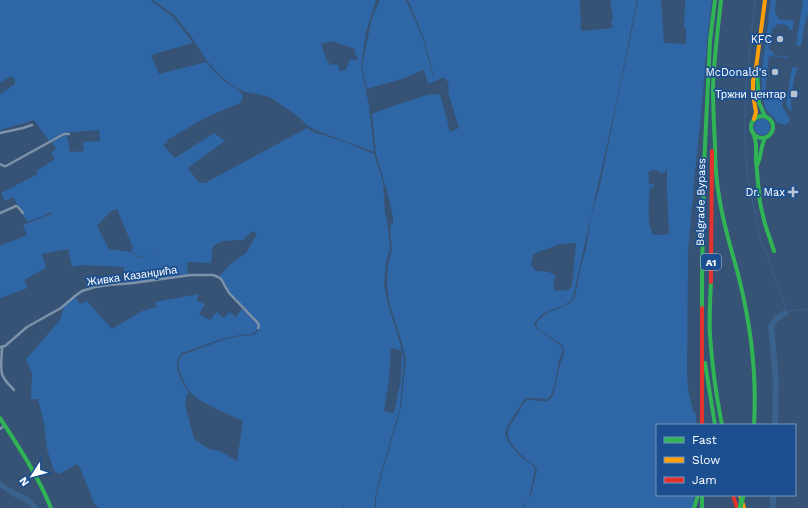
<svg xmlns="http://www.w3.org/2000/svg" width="808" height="508" font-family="'Work Sans',sans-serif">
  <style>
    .green { fill: #2f66a5; fill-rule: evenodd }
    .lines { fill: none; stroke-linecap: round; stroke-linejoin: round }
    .stream { stroke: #3b618d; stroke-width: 1 }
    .river { stroke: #3b618d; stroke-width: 6 }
    .street { stroke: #7d92a8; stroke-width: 2.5 }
    .fast { stroke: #30b455; stroke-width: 4 }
    .slow { stroke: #ff9f0a; stroke-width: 4 }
    .jam { stroke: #e5322d; stroke-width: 4 }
    .fast-bridge { stroke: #30b455; stroke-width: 5 }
    .poi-dot { fill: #b9c2ce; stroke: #1b4f8f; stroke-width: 1.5 }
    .labels { text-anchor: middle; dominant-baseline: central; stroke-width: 3.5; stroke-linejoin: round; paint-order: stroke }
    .shield { fill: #1b4f8f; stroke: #bbcadd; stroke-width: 1 }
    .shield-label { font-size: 10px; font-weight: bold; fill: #fff }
    .poi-label { font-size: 11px; fill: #fff; stroke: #1b4f8f; text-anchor: end }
    .street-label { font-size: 11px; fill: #fff; stroke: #1b4f8f }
  </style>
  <rect width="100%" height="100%" fill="#365274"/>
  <path class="green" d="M0,0H150L173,17L193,43L151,55L159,74L206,62C213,70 219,77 227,83C231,86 237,88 240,92C244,95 243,100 240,103L205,118L167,140L168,142L163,145L175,158L214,133L225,141L188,168L199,183H205L307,128L313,132L342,141L374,154L383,182L385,214L387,220L390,249L386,262L384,284L387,301L398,336L404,359L400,408L380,476L375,498V508H345L343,505V508H99L93,502L91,495L80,468L77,464L59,474L54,471L47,449L44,423L38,399H31L32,373L26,359L60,320L64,306L75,297L80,304L87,301L112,329L142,311L157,307L155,302L199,294L197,301L205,304L199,314L210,320L217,312L224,318L229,312L236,317L243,308L258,325L257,330L252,334L240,335L222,339L182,353C170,364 183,384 189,393L187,395L185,404L194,439L209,449L220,451L237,461L243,421C230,415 198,402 190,392C186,387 183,379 180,372C178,366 178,359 182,355L223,340L240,336L253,335L258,331L259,325L229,292L219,277L230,264L246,253L257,234L252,231L243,240L223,241L213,246L211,263L187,262L188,275L133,282H125L124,267L83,265L72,267L68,249L42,254L46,268L24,280L28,288L0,298V246L27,235L23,225L44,217L52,214L51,212L44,216L29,221H27C22,213 17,205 13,197L5,201L1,193L38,174L36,171L55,159L51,153L56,149L52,142L65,135L67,137L70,152L84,151L83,142L100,141L99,130L64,133L49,141L34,120L0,130V94L15,84V79L11,76L0,83ZM117,209L133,248L131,252L134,253L138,257L154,255L157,257C152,254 144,257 138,258L134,254L130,252L109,249L97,226L111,211ZM391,348L402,351L401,379L394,413L384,411L389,379Z
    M153,0H376L366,32L361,66L369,106L374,152L315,130L308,126L296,115L270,97L242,91L232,85L223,78L207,61L191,36L174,15ZM332,41L355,49V54L358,58L355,61L353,59H350L346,70L340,71L339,69V67L337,64L331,65L326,59L321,44Z
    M380,0H406L422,36L433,76H434L423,36L408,0H580L581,30L582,31L613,28L611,21L613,17L610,0H637L618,95L573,297C567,307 553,308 543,314C539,317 537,320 534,324L536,328L561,346L563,350C561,355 559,360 558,365C556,375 555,392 548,399L528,398L524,400C520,407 505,427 505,433C506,440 514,450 519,455C524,460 532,463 535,469L529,498L522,508H376V498L382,473L401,408L406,359L400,336L389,302L387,284L388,264L392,250L390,227L393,222V217L388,194L376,154L372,114L387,108L430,94L431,95L440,94L450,132L459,128L448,92C450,88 448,81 445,78H442L428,84L425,73L423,70L405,78L367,89L362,66L372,18ZM576,243L573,275L572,281V286L569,290L555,291L553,283L556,276L549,272L536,271L531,265L533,254L560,244Z
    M638,0H661L664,43L686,44V29L684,27L685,0H712L708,32L702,103L694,183L688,252L687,376L688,389L693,411L696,414V425H657V495H695L692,508H523L531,495L537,469L536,467C527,460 506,445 508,432C508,426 513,421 516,417C519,412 522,404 526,401C533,397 547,406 552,397C556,390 557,373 560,365C562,357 567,352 562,345L537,328L536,324C538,321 539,319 542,317C552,308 567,309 575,297L581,266L586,249L591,217L599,189L629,45ZM657,170L660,173H664L666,170H667V190L669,234L654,235C646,227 649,198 650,187L653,188L654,186L652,183L649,184C648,180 650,177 648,173L650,171Z
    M771,0H776L775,11L776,15L778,16V19L794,21L792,30H789V27L786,26V25L777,24L775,27L772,29L769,49L774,52L773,55L785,57L786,56L789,57L788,58L769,56L765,91L767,93L779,95L780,93H783V96H784L782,106L790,119L789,122L786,125L778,123L776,121L773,117L767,111L765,108L764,102L762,89V70Z
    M803,0H808V14L806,19L801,46L796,45Z
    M792,67L798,68C794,75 791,94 791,103C791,106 792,108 791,112L786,105Z
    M754 127a8 8 0 1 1 16 0a8 8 0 1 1-16 0Z"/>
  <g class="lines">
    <path class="stream" d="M755,0L746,84L745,123L746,160L749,185L756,218L761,240L785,305V313L788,311L808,309"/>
    <path class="river" d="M775,425L776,380L771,327L775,320L785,313
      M0,484C5,488 11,492 17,495C26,499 29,500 35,508
      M773,495V508"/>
    <path class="street" d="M0,133L23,128L32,125
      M0,164L4,166H6L64,134H69
      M0,213L16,206L18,207L23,213
      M0,347L5,346L27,327L61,308L75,296L82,291L95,287L109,285L133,283L191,275H213L218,277L221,279L229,293L257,322L259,325L258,328
      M2,347C2,355 0,366 2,374C4,380 10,386 14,390
      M0,429L5,425"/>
    <path class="fast" d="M721,0C718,29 714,58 713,87C713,106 714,126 715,145C715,162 716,179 719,196C723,224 732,251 739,278C751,326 757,375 754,425
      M757,72L759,103L765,116
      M751 127a11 11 0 1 1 22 0a11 11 0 1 1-22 0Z
      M754,135L756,144V161L760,203L765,224L774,251
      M757,165C762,156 760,147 765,138
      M711,282C710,300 709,318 710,335C712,365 716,395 722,425
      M702,308V278L704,167L710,41L715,0
      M705,363L715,425
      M0,418C19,447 38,476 51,508
      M702,495V508
      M694,508L698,495"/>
    <path class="slow" d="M754,119L756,112L753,95V81L756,68L765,0
      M740,495L744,508"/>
    <path class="jam" d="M711,282L712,151
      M702,425V308
      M733,495L737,508"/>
    <path class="fast-bridge" d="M740,508L743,495"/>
  </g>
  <g class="poi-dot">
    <circle cx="780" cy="39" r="4"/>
    <circle cx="775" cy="72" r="4"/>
    <rect x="790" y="90" width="8" height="8" rx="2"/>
    <path d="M791 186h4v4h4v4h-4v4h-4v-4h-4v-4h4z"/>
  </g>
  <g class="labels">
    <rect class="shield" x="701" y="254" width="20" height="16" rx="3"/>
    <g class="shield-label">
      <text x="711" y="262">A1</text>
    </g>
    <g class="poi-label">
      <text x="772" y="39">KFC</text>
      <text x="767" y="72">McDonald's</text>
      <text x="786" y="94">Тржни центар</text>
      <text x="785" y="192">Dr. Max</text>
    </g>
    <g class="street-label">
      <text transform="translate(701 202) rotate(-89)">Belgrade Bypass</text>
      <text transform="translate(132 276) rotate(-8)">Живка Казанџића</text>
    </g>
  </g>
  <rect x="656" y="424" width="140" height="72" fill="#1b4f8f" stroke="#7695bc"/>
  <rect x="664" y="437" width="20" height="6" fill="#30b455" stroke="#7695bc"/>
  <text x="692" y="444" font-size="12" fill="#ffffff">Fast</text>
  <rect x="664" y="457" width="20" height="6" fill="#ff9f0a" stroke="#7695bc"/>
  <text x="692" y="464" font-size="12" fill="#ffffff">Slow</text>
  <rect x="664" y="477" width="20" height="6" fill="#e5322d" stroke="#7695bc"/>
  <text x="692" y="484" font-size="12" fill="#ffffff">Jam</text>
  <g transform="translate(32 476) rotate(234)" stroke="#1b4f8f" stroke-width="3" paint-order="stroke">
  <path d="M0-3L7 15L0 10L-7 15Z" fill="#ffffff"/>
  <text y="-6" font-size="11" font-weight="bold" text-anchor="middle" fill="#ffffff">N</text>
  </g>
</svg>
